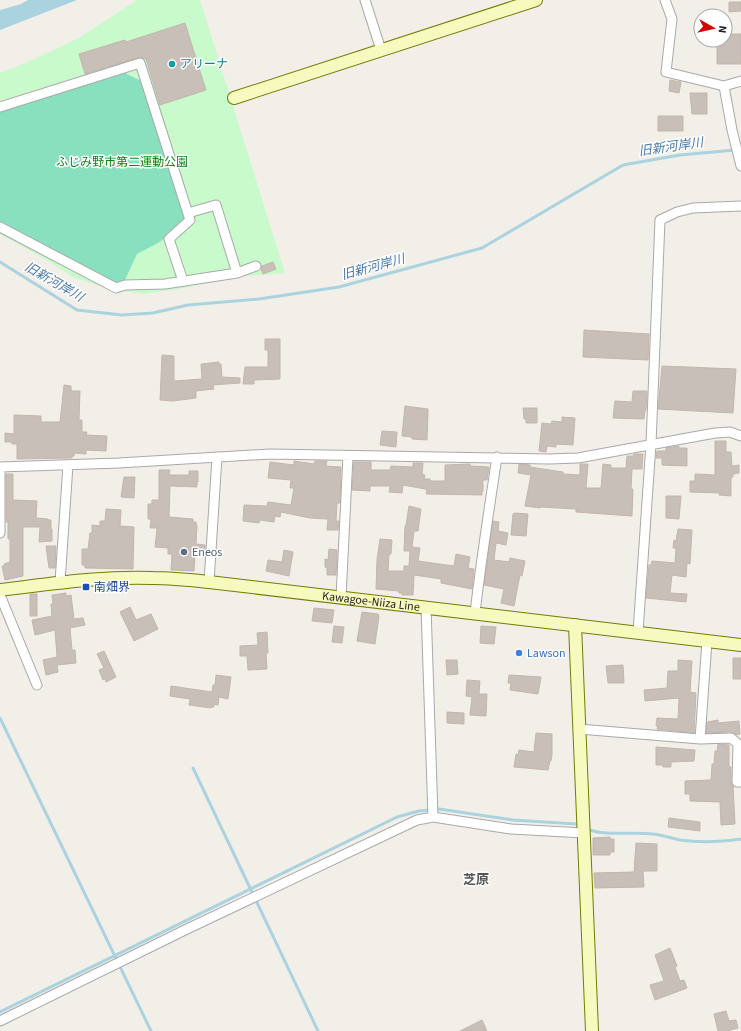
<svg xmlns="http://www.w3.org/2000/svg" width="741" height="1031" font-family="'Source Sans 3','Noto Sans JP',sans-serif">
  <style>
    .park { fill: #c8facc }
    .pitch { fill: #88e0be }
    .water { fill: #aad3df }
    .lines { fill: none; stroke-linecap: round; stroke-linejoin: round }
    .stream { stroke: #aad3df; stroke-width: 3 }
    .building { fill: #c7bfb8; stroke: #c4b6ab }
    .street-casing { stroke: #a9a9a9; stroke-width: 11 }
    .secondary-casing { stroke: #707d05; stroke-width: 14 }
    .street { stroke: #fff; stroke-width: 9 }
    .secondary { stroke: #f7fabf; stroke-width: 12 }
    .culture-dot { fill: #0f9aa8; stroke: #fff; stroke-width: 1.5 }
    .service-dot { fill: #5c6f8a; stroke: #fff; stroke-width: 1.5 }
    .transit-dot { fill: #1a4fb4; stroke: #fff; stroke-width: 1.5 }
    .shop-dot { fill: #3f7fe0; stroke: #fff; stroke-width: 1.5 }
    .labels { text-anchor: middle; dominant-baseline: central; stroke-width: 3; stroke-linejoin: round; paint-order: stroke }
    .culture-label { font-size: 12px; fill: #0d838f; stroke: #fff; text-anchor: start }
    .park-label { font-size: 12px; fill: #0c8416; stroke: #fff }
    .service-label { font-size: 12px; fill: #4e5e75; stroke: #fff; text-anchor: start }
    .transit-label { font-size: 12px; fill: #164399; stroke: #fff; text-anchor: start }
    .street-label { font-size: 12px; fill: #222; stroke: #fff }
    .shop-label { font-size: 12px; fill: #366cbe; stroke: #fff; text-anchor: start }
    .water-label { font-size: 13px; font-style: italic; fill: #4a7aab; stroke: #fff }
    .neighbourhood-label { font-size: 13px; font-weight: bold; fill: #555; stroke: #fff }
  </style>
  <rect width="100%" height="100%" fill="#f2efe9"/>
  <path class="park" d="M137,0H200L285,273L234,277L184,288L144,294L109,289L74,278L45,259L0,234V73L19,66L79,38Z"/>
  <path class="pitch" d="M123,72L143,82L186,219L167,237L156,244L137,254L124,282L116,284L0,225V112Z"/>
  <path class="water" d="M28,0H77L0,30V10L21,4Z"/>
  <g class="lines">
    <path class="stream" d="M0,262L77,310L122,315L153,313L188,305L259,299L339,287L482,248L623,165L680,155L735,150
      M0,718L151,1031
      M193,768L318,1031
      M587,829C607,837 631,831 653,834C662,835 671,838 680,840C701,843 720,842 741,839
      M0,1012L397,817L419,811L439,809L513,820L576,824L580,826"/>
  </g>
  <path class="building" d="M729,2H741V11L729,12Z
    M185,23L206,90L160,105L146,59L141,57L85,74L79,54L125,40L126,42Z
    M730,34H741V64H717V40H729Z
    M670,80L681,82L679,93L669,91Z
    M690,93H707V114H692Z
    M658,116H683V131H658Z
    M273,262L276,269L263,274L261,269L262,266Z
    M584,330L649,334L648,360L583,357Z
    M265,339H280V379L254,380V384H243L245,367H268V350H265Z
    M162,355L174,356V381L202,379L201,364L219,362V364H221L222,377L240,378V383L213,385L214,389L196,391V398L173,401L160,400Z
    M662,366L736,369L733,413L658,409Z
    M64,385L71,386V391H80L79,420H82V432H87L86,435L107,436L106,451L86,450V454L74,453V456H72V458L17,459V444H12V442H5V433L14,434V415L41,416V422H60Z
    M633,391H647L646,410H645L644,419L613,418L615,401L632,402Z
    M405,406L428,409V414L427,440L412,439V437L402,436Z
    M523,408H537V423H526V419H524Z
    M562,417L575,418L573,445L556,444V447L547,446L546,452L539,451L542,423L551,424L552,421L562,422Z
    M382,431L397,432L396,447L380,445Z
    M715,441H726V452H731L732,466L739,465V473L733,474V477H731V496L719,495L720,493L690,492V481H695V474L715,475Z
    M679,446V448H687V466L662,465V458H656L657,451H666V448Z
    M634,454H643L642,469H632L631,489H633L632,516L576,512V509L540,507V508L525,506L531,475L518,473L519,464L530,465V467L563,472V474L580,475V464H588L586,488H601L603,464L611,465V468H626L627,456H633Z
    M294,461L314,464L315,461H327L326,466L341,467L340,503H337L336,521H339L338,530H327L328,519L310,518L281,512L280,517L275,516L274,522L260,520L259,523L243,521L244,505L267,506L268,502L291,505L294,488H290L291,480L268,478L270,462L294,465Z
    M354,462H371V470H390L391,466L413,467V463H423L422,474L425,475L424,479H430V481H445V465L470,464V466L489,467L487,480H483V491H482V495L426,494L427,490L425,489L403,485L402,493L389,492L390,486H370V491L352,490Z
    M159,470H170L169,475H189V471H198V482H197V487L170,486L169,517L193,519V522H196V524L197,525L196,544L205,545V556H195L194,571L171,570L172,554H168V548L155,547L157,528H150L151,519H148V504H152V500H159Z
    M6,474H13V500L37,501L36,518L48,519V520H51V529H52V541L39,542L40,527H23V576L5,580L2,566H5L4,564L10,562V539H8V522H6Z
    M124,477H135L134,498L121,497Z
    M666,496H681L679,519L666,518Z
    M409,506L421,509L418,531H414L412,547L420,548L418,561L454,566L456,554L470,557L468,568L474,569L472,589L441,583V579L414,575L413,595H402V593H399V591L376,589L377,560L380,539L392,540L391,554H389L388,571H404V566H409L410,551H404L405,526L406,525Z
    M106,509L121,510L120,526L134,527L133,569L85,568V565H82V549H88L90,533H92V525L100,526V521H105Z
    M515,513L528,514L526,536L511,535L513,514Z
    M493,521L499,522L498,531L508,533L506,545L496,543L494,560L509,562L510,558L525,561L522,576L520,575L514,606L501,603L504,589L484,585Z
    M678,529L692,530L690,564L687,563L686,577L672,575L670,593L687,594L686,602L646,598L649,565H651L652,561L675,563L676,548H673L674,540L676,541Z
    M46,546H56L55,568H49Z
    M329,549L337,550L336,575H327V568L325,567V559L328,560Z
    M284,550L293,552L289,576L266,571L268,560L282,562Z
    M66,593V596L71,595L74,619L83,618L85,625L70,628L72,650H75L76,663L57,665L58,672L46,675L43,660L57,657L55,630L35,635L32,620L52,616L51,604H53L52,595Z
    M30,594H37V616H30Z
    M130,607L136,620L151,614L158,629L134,641L120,612Z
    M314,608L334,610L332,623L312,621Z
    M362,612L378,614L379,616L375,644L357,641Z
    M334,626L344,627L342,643L332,642Z
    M481,626L496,627L494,644L480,643Z
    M267,632L268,653H266L267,669L248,670L247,656H240V646L258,645L257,633Z
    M104,651L116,677L106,682L105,679L103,680L99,670L104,668L97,654Z
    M733,658H741V679H733Z
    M446,660H457L458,674L447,675Z
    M678,660L692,661L690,692L696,693L694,733L657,729L658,726H656L657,718L678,719L679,698L645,701L644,690L667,688L668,671H678Z
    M623,665L624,683H608L606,666Z
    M216,675L231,677L228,699L219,697L218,705L214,704V707H211V708L189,705L190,699L170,696L171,686L212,692L213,685H215Z
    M509,675L541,677L538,694L510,690L511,683H508Z
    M467,680L480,681L479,694H487L486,716L470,715L472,697L466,696Z
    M447,712L464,713V724L447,723Z
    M718,720V723L739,721L740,734L736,735L731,732L706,733L707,722Z
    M536,733L552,734V755L551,761H550L548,770L514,767L516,754L518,755L519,750L534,752Z
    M718,744L729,745V767H731V782L733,786L735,824L721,825L720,802L690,801V794H685V781L711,780L712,764H714L715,751H717Z
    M656,747L695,750L694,761L671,762V767H663V765H656Z
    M669,818L700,822V831L668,827Z
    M610,837V839H614V852H610V855H593V838Z
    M636,843L657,844V871H643L644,887L595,888L594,873L634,872Z
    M670,948L677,966L675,967L680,981L684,980L687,988L655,1000L650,985L664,981L655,955Z
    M726,1011L729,1021L736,1020L738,1028L727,1031H718L714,1014Z
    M482,1020L487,1031H460Z"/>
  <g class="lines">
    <g class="street-casing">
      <path id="street" d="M365,0L381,50
        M665,0L672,19L666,72L724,86L741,81
        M724,86L732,130L741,166
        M0,107L140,63L190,220L169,239L183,281
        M188,213L216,205L237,273
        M0,227L116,288L125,285L165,284L237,273L256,266
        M0,467L119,463L270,454L549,459L578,458L715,433L730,432L741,436
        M0,533V467
        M60,582L68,465
        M209,582L217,457
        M0,595L37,685
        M341,597L348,456
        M426,607L433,817
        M475,613C481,561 489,509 497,457
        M638,632L651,444L660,220L677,212L693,208L741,206
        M579,729L700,739L707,641
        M700,739L731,738L738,744L737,782H741
        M0,1021L187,929L417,820L433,817L511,829L584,833"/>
    </g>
    <g class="secondary-casing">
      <g id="secondary">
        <path d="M234,98L536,0"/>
        <path id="s1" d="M0,590C51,584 102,576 153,578C172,578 190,580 209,582L741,645"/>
        <path d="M575,625L592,1031"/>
      </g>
    </g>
    <use href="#street" class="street"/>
    <use href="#secondary" class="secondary"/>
  </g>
  <circle class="culture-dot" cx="172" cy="64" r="4"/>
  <circle class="service-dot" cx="184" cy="552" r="4"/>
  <rect class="transit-dot" x="82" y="583" width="8" height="8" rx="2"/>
  <circle class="shop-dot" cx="519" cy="653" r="4"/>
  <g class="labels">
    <g class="culture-label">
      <text x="180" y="64">アリーナ</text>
    </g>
    <g class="park-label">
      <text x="122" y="162">ふじみ野市第二運動公園</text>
    </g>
    <g class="service-label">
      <text x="192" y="552">Eneos</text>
    </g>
    <g class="transit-label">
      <text x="94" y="587">南畑界</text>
    </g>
    <g class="street-label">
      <text stroke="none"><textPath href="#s1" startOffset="373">Kawagoe-Niiza Line</textPath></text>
    </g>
    <g class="shop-label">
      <text x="527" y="653">Lawson</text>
    </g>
    <g class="water-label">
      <text transform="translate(671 147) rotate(-8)">旧新河岸川</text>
      <text transform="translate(373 267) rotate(-15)">旧新河岸川</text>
      <text transform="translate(54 282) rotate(30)">旧新河岸川</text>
    </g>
    <g class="neighbourhood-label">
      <text x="476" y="880">芝原</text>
    </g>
  </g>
  <g transform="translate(713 28) rotate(98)"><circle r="19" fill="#ffffff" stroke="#a7a7a7"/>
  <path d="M0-3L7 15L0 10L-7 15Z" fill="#d40000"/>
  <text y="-6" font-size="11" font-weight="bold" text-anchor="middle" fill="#222222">N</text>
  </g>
</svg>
